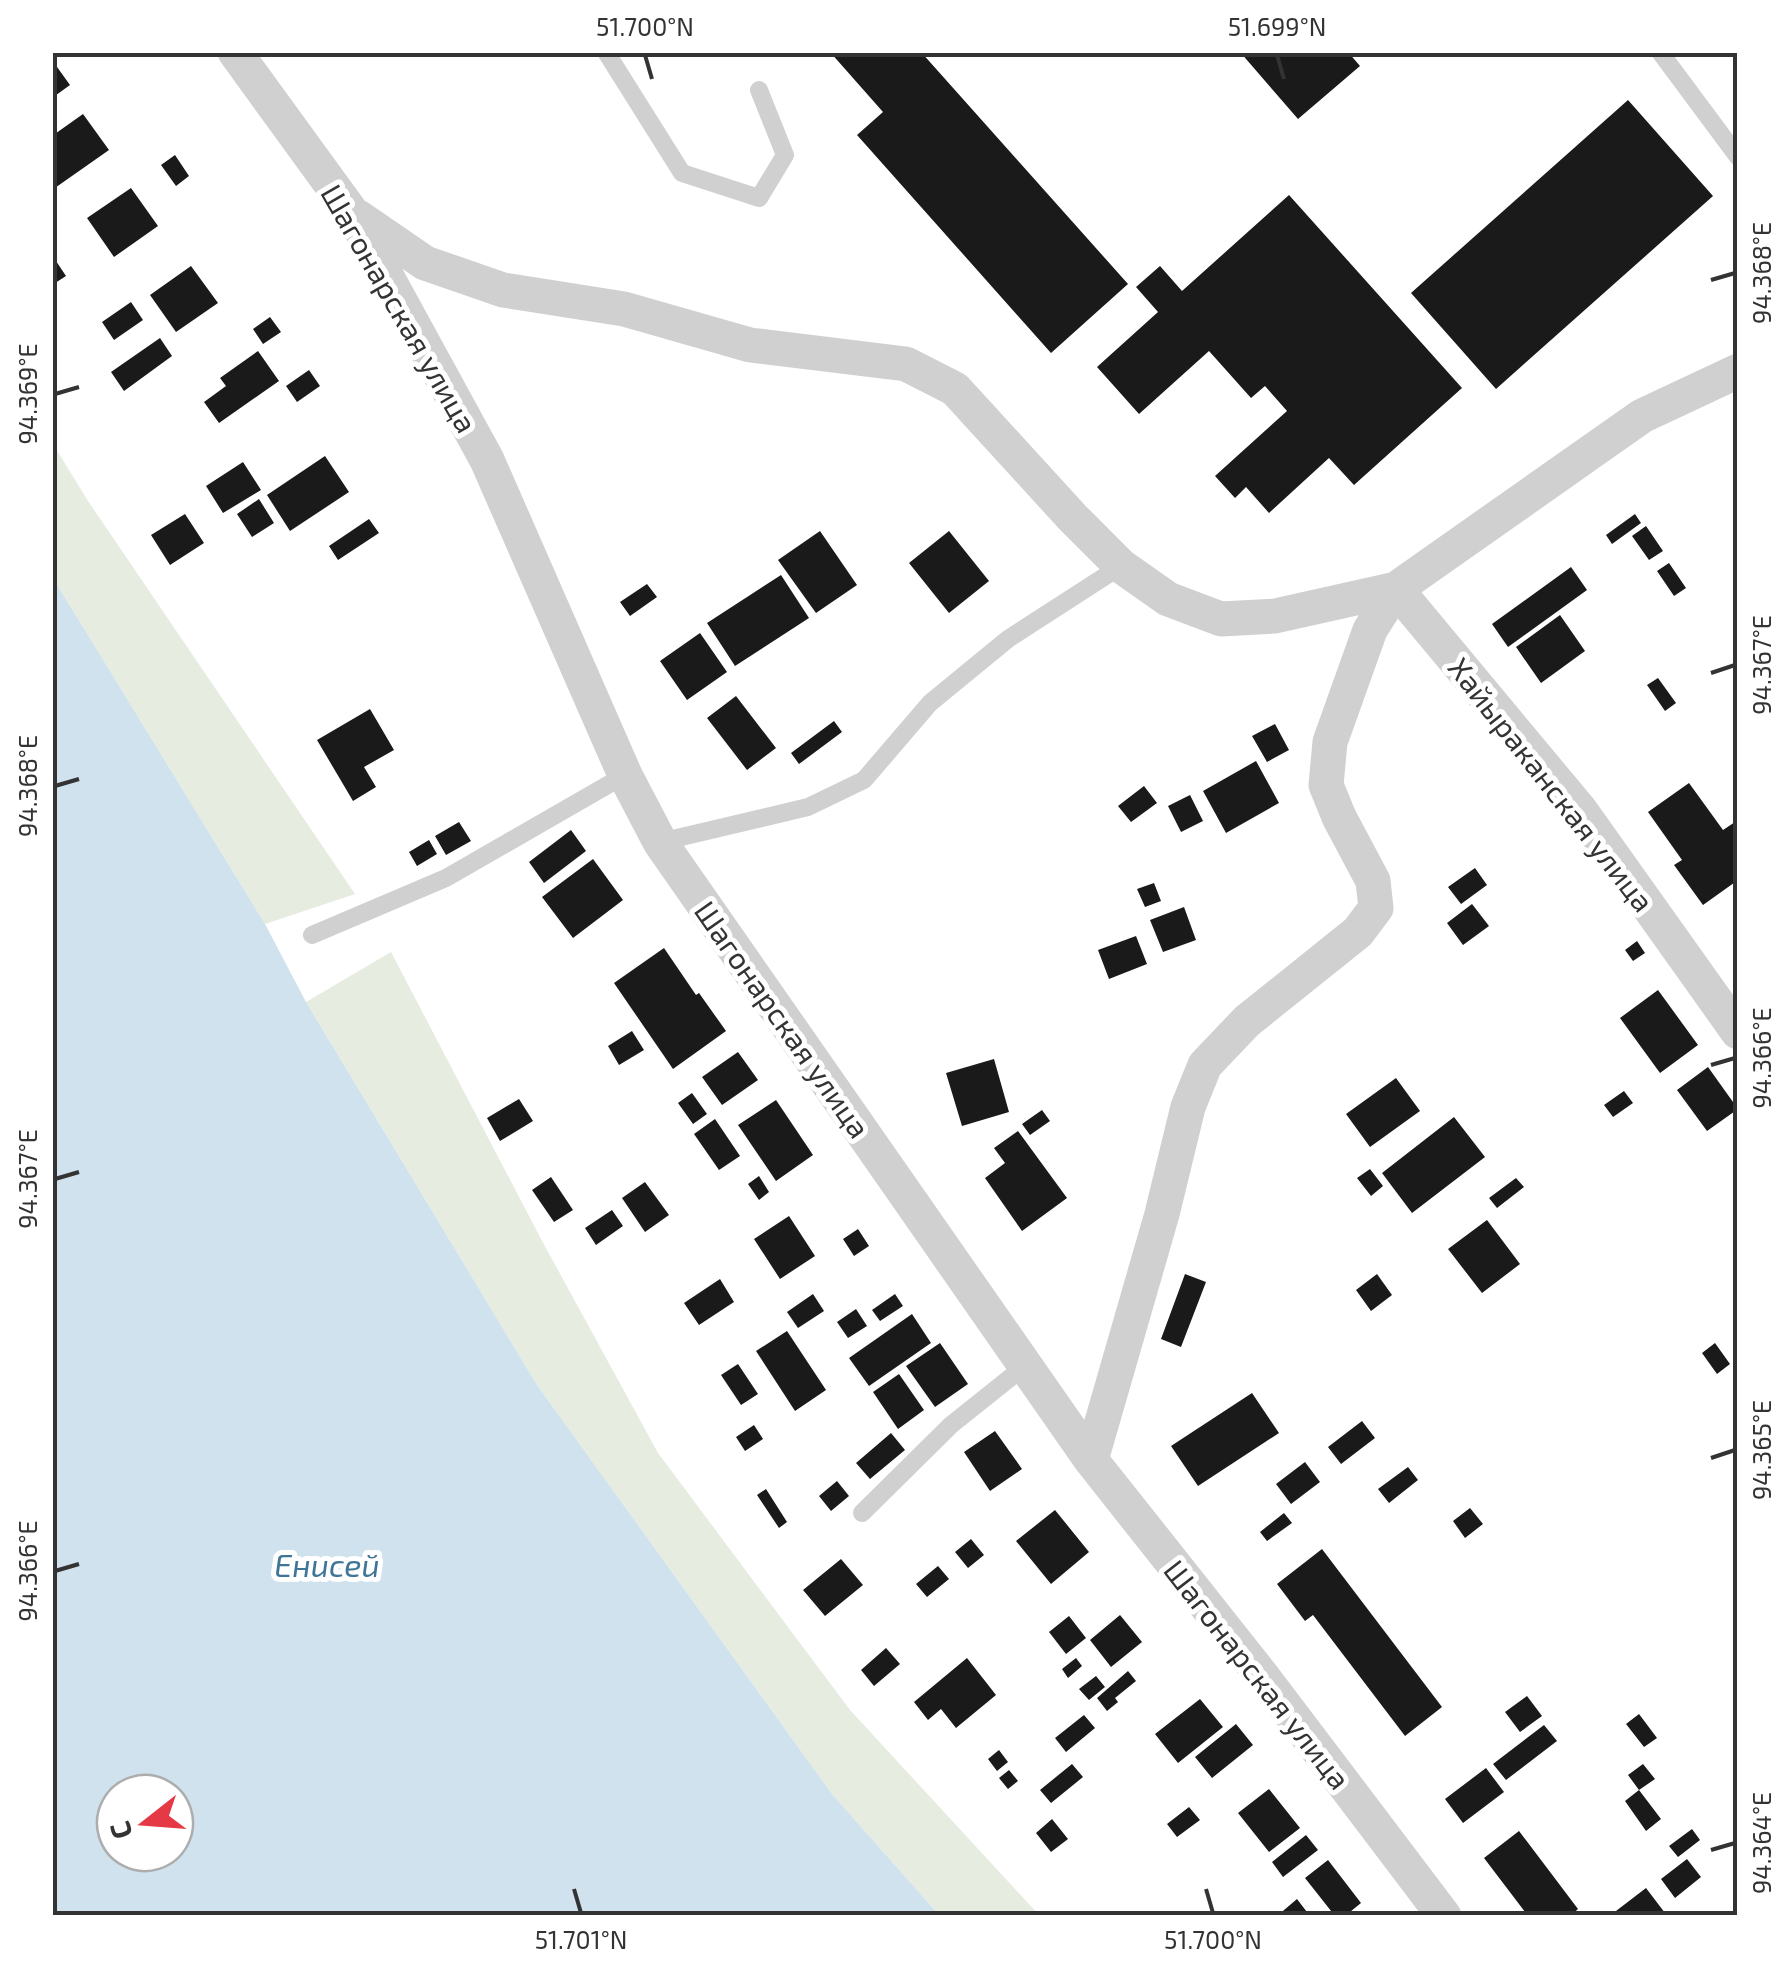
<svg xmlns="http://www.w3.org/2000/svg" width="1790" height="1968" font-family="'Exo 2',sans-serif">
  <style>
    .green { fill: #e6ecdf }
    .water { fill: #cfe2ee; fill-rule: evenodd }
    .building { fill: #1a1a1a }
    .lines { fill: none; stroke-linecap: round; stroke-linejoin: round }
    .service { stroke: #d0d0d0; stroke-width: 18 }
    .minor { stroke: #d0d0d0; stroke-width: 35 }
    .ticks { fill: none; stroke: #333; stroke-width: 4 }
    .labels { text-anchor: middle; dominant-baseline: central; stroke-width: 10; stroke-linejoin: round; paint-order: stroke }
    .street-label { font-size: 30px; fill: #333; stroke: #fff }
    .water-label { font-size: 32px; font-style: italic; fill: #3f7597; stroke: #fff }
    .neatline { fill: none; stroke: #333; stroke-width: 4 }
    .ticks-label { font-size: 25px; text-anchor: middle; fill: #333 }
  </style>
  <rect width="100%" height="100%" fill="#fff"/>
  <path class="green" d="M53,444L88,501L355,894L265,924L53,578Z
    M391,952L541,1239L658,1453L850,1710L1039,1915H939L832,1794L537,1385L306,1002Z"/>
  <path class="water" d="M53,578L265,924L306,1002L537,1385L832,1794L939,1915H53ZM115,1793H175V1853H115Z"/>
  <path class="building" d="M830,52H921L1128,284L1051,353L857,135L883,112Z
    M1240,52H1348L1360,66L1298,119Z
    M52,60L70,85L52,98Z
    M1628,100L1713,196L1496,389L1411,293Z
    M83,114L109,150L52,190V136Z
    M175,155L189,176L176,186L161,165Z
    M131,188L158,226L114,257L87,218Z
    M1289,195L1462,388L1354,485L1329,458L1269,513L1246,487L1235,498L1215,476L1287,411L1265,386L1251,398L1209,351L1139,414L1097,367L1158,312L1136,287L1160,266L1182,291Z
    M56,261L66,276L52,285V264Z
    M191,266L218,303L176,332L150,295Z
    M131,302L143,320L114,340L102,322Z
    M270,317L281,332L263,344L253,329Z
    M160,338L172,356L124,391L111,372Z
    M258,351L279,381L219,423L204,402L226,386L220,378Z
    M309,370L320,386L297,402L286,386Z
    M325,456L349,492L290,531L267,495Z
    M243,462L261,490L223,513L206,486Z
    M259,499L274,523L252,537L237,514Z
    M185,514L204,543L170,565L151,535Z
    M1635,514L1641,523L1612,544L1606,535Z
    M369,519L379,533L338,560L329,546Z
    M1646,526L1663,551L1649,560L1632,536Z
    M820,531L857,585L816,613L778,560Z
    M949,531L989,581L949,613L909,563Z
    M1669,563L1686,588L1674,596L1657,571Z
    M1571,567L1587,590L1508,647L1492,624Z
    M781,575L809,618L735,666L707,623Z
    M647,584L657,597L630,616L620,602Z
    M1560,615L1585,651L1541,683L1516,647Z
    M700,633L727,672L687,700L660,661Z
    M1658,678L1676,703L1665,711L1647,685Z
    M736,696L776,748L747,770L707,718Z
    M370,709L394,750L364,767L376,787L353,801L317,740Z
    M834,721L842,732L799,764L791,753Z
    M1275,724L1289,750L1267,762L1252,736Z
    M1256,761L1279,803L1226,833L1203,791Z
    M1689,783L1723,830L1738,820V880L1703,905L1674,865L1682,860L1648,812Z
    M1144,786L1157,803L1131,822L1118,806Z
    M1190,795L1203,821L1181,832L1168,806Z
    M459,822L471,841L446,855L435,836Z
    M571,830L586,851L544,883L529,862Z
    M429,840L437,854L417,866L409,852Z
    M593,859L623,900L573,938L542,897Z
    M1475,868L1487,885L1461,904L1448,887Z
    M1154,883L1161,901L1145,907L1137,889Z
    M1472,904L1489,926L1463,945L1447,923Z
    M1184,907L1196,940L1163,952L1150,920Z
    M1136,936L1147,964L1109,979L1098,950Z
    M1637,941L1645,953L1633,961L1625,950Z
    M664,948L696,995L699,993L726,1031L673,1069L614,983Z
    M1658,990L1698,1045L1660,1073L1620,1018Z
    M632,1031L644,1050L619,1065L608,1046Z
    M738,1052L758,1080L722,1105L702,1077Z
    M994,1059L1009,1112L962,1126L946,1073Z
    M1708,1067L1738,1109L1707,1131L1677,1090Z
    M1396,1078L1420,1111L1370,1147L1346,1114Z
    M1624,1091L1633,1103L1613,1117L1604,1105Z
    M692,1093L707,1114L693,1124L678,1103Z
    M519,1099L533,1121L500,1141L487,1118Z
    M776,1100L813,1155L776,1181L738,1125Z
    M1042,1110L1050,1121L1030,1135L1022,1124Z
    M1454,1117L1485,1157L1412,1213L1382,1173Z
    M715,1119L740,1156L719,1170L694,1134Z
    M1018,1131L1067,1198L1022,1231L985,1178L1005,1163L994,1148Z
    M1370,1169L1383,1186L1371,1196L1357,1178Z
    M759,1176L769,1192L759,1200L748,1184Z
    M551,1177L573,1210L554,1222L532,1190Z
    M1516,1178L1524,1187L1497,1208L1489,1198Z
    M645,1182L669,1215L645,1232L622,1198Z
    M612,1210L623,1226L596,1245L585,1228Z
    M789,1216L815,1256L780,1279L754,1239Z
    M1487,1220L1520,1264L1482,1293L1448,1249Z
    M858,1229L869,1246L854,1256L843,1239Z
    M1185,1274L1206,1282L1181,1347L1161,1339Z
    M1377,1274L1392,1295L1371,1311L1356,1290Z
    M720,1279L734,1302L699,1325L684,1303Z
    M813,1294L824,1311L798,1328L787,1312Z
    M895,1294L903,1306L880,1321L872,1310Z
    M856,1309L867,1326L848,1338L837,1322Z
    M912,1314L931,1343L869,1386L849,1358Z
    M787,1331L826,1390L795,1411L756,1351Z
    M940,1343L968,1384L935,1407L906,1366Z
    M1715,1343L1730,1364L1717,1374L1702,1353Z
    M738,1364L758,1394L741,1405L721,1375Z
    M899,1374L924,1410L898,1429L873,1392Z
    M1252,1393L1279,1433L1198,1486L1171,1446Z
    M1362,1421L1375,1438L1341,1464L1328,1447Z
    M754,1425L763,1439L745,1451L736,1437Z
    M995,1431L1022,1469L990,1491L964,1452Z
    M891,1433L905,1450L870,1479L856,1463Z
    M1305,1462L1320,1482L1291,1504L1276,1484Z
    M1408,1467L1418,1480L1389,1503L1378,1489Z
    M837,1481L849,1496L831,1511L819,1496Z
    M766,1489L787,1522L779,1528L757,1495Z
    M1470,1508L1483,1524L1465,1538L1453,1521Z
    M1055,1510L1089,1552L1051,1584L1016,1541Z
    M1284,1513L1292,1523L1267,1541L1260,1532Z
    M971,1539L984,1555L968,1568L955,1552Z
    M1322,1549L1442,1707L1405,1736L1313,1615L1305,1621L1277,1584Z
    M841,1559L863,1585L825,1616L803,1590Z
    M938,1566L949,1579L927,1597L916,1584Z
    M1120,1615L1142,1642L1111,1667L1090,1640Z
    M1069,1616L1086,1638L1066,1654L1049,1632Z
    M886,1648L900,1664L874,1686L861,1670Z
    M967,1658L996,1695L956,1728L941,1709L928,1720L914,1702Z
    M1076,1658L1082,1666L1068,1678L1062,1669Z
    M1128,1671L1136,1681L1115,1698L1118,1702L1107,1711L1097,1698Z
    M1096,1676L1105,1687L1089,1700L1079,1689Z
    M1527,1696L1542,1716L1520,1732L1505,1712Z
    M1200,1699L1223,1727L1178,1763L1155,1734Z
    M1639,1714L1657,1738L1644,1747L1626,1724Z
    M1084,1715L1095,1728L1066,1752L1055,1738Z
    M1236,1724L1253,1745L1212,1778L1195,1757Z
    M1544,1725L1557,1741L1506,1780L1493,1764Z
    M999,1750L1008,1762L997,1771L988,1759Z
    M1072,1764L1083,1777L1051,1803L1040,1790Z
    M1643,1764L1655,1779L1639,1790L1628,1775Z
    M1486,1768L1504,1792L1463,1823L1445,1799Z
    M1009,1770L1018,1781L1008,1789L999,1778Z
    M1269,1789L1300,1828L1269,1852L1238,1813Z
    M1639,1790L1661,1819L1646,1831L1625,1801Z
    M1189,1807L1200,1820L1177,1837L1167,1824Z
    M1052,1819L1068,1839L1051,1852L1036,1833Z
    M1692,1829L1700,1840L1678,1857L1669,1846Z
    M1519,1831L1578,1909L1570,1916H1528L1484,1858Z
    M1306,1835L1318,1850L1283,1877L1272,1862Z
    M1687,1859L1701,1877L1675,1898L1661,1879Z
    M1328,1860L1361,1903L1345,1916H1335L1305,1878Z
    M1646,1888L1665,1913L1662,1916H1619L1616,1911Z
    M1297,1899L1310,1916H1277Z"/>
  <g class="lines">
    <path class="service" d="M606,52L682,173L759,198L785,155L759,90
      M1660,52L1738,157
      M660,842L808,807L864,780L930,703L1008,639L1121,566
      M312,935L446,878L625,775
      M862,1513L951,1425L1025,1366"/>
    <path class="minor" d="M235,52L352,213L487,460L625,775L660,842L1091,1460L1263,1677L1444,1916
      M358,217L425,263L503,290L624,309L750,345L906,364L955,389L1073,518L1121,566L1168,599L1221,619L1275,616L1396,589L1580,810L1738,1032
      M1091,1460L1162,1214L1188,1107L1205,1065L1247,1021L1358,932L1376,908L1373,881L1339,817L1326,785L1330,742L1370,630L1396,589L1642,416L1738,371"/>
  </g>
  <path class="ticks" d="M645,55L652,79M1277,55L1284,79M1711,280L1735,273M55,394L79,387M1711,673L1735,665M55,786L79,779M1711,1065L1735,1058M55,1179L79,1172M1711,1458L1735,1450M55,1571L79,1564M1711,1850L1735,1843M574,1889L581,1913M1206,1889L1213,1913"/>
  <g class="labels">
    <g class="street-label">
      <text transform="translate(400 308) rotate(60)">Шагонарская улица</text>
      <text transform="translate(1552 784) rotate(52)">Хайыраканская улица</text>
      <text transform="translate(783 1019) rotate(55)">Шагонарская улица</text>
      <text transform="translate(1258 1674) rotate(52)">Шагонарская улица</text>
    </g>
    <g class="water-label">
      <text x="327" y="1564">Енисей</text>
    </g>
  </g>
  <rect width="1790" height="1968" fill="none" stroke="#ffffff" stroke-width="110"/>
  <g transform="translate(145 1823) rotate(253)"><circle r="48" fill="#ffffff" stroke="#adadad" stroke-width="2.5"/>
  <path d="M0-8L18 38L0 25L-18 38Z" fill="#e63946"/>
  <text y="-15" font-size="28" font-weight="bold" text-anchor="middle" fill="#333333">С</text>
  </g>
  <rect x="55" y="55" width="1680" height="1858" class="neatline"/>
  <g class="ticks-label">
    <text x="645" y="36">51.700°N</text>
    <text x="1277" y="36">51.699°N</text>
    <text transform="translate(1762 273) rotate(-90)" y="9">94.368°E</text>
    <text transform="translate(28 394) rotate(-90)" y="9">94.369°E</text>
    <text transform="translate(1762 665) rotate(-90)" y="9">94.367°E</text>
    <text transform="translate(28 786) rotate(-90)" y="9">94.368°E</text>
    <text transform="translate(1762 1058) rotate(-90)" y="9">94.366°E</text>
    <text transform="translate(28 1179) rotate(-90)" y="9">94.367°E</text>
    <text transform="translate(1762 1450) rotate(-90)" y="9">94.365°E</text>
    <text transform="translate(28 1571) rotate(-90)" y="9">94.366°E</text>
    <text transform="translate(1762 1843) rotate(-90)" y="9">94.364°E</text>
    <text x="581" y="1949">51.701°N</text>
    <text x="1213" y="1949">51.700°N</text>
  </g>
</svg>
